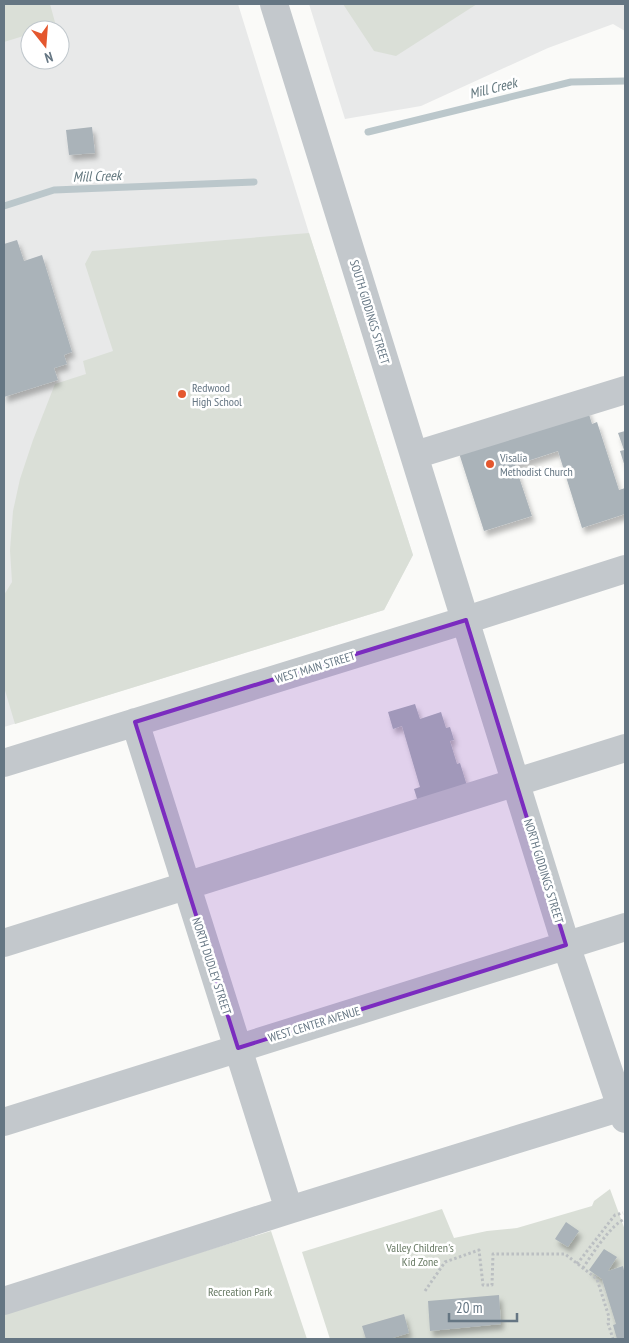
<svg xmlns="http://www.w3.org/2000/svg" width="629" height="1343" font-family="'PT Sans Narrow',sans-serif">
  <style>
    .built { fill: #e8e9e9; fill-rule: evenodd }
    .green { fill: #dadfd7 }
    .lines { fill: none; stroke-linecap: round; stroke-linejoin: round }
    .stream { stroke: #bbc7cb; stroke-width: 7 }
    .building { fill: #aab3b9; filter: url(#shadow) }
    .path { stroke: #bbbfc2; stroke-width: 3; stroke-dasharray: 2.5 2.5; stroke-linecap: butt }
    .minor { stroke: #c3c8cc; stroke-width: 28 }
    .marked { fill: #7b2cbf; fill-opacity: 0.2; stroke: #7b2cbf; stroke-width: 4; stroke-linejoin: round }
    .poi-dot { fill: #e4572e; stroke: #fff; stroke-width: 2 }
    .labels { text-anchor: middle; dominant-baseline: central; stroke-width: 5; stroke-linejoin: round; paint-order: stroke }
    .street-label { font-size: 12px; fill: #657683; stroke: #fff }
    .poi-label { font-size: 12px; fill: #657683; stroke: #fff; text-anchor: start }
    .park-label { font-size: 12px; fill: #687a64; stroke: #fff }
    .water-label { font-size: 14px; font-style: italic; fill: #60757c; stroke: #fff }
  </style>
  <defs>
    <filter id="shadow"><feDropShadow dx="3" dy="5.5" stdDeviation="2.5" flood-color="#0004"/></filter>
  </defs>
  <rect width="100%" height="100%" fill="#fafaf8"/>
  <path class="built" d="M4,4H238L309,233L413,555L384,610L4,727ZM30,30H60V60H30Z
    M309,4H625V31L613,24L548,48L421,106L345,119Z"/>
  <path class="green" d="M4,4H50L56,26L44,30H30V34L4,42Z
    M343,4H477L396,56L374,51Z
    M309,233L413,555L384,610L15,724L4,687V595L12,582L10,550L13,511L20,479L33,440L55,384L86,374L83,361L113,351L85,264L92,251Z
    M610,1189L625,1230V1339H330L302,1252L442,1209L454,1238L487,1231L517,1228L592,1206L594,1201Z
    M271,1231L307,1339H4V1312Z"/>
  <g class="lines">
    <path class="stream" d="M368,132L571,82L625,81
      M4,206L54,190L254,182"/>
  </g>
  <path class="building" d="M92,127L95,153L69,155L66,130Z
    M17,240L24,261L42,255L72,352L64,355L67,364L54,368L58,380L4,397V244Z
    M587,408L592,424L597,422L619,490L625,488V514L582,528L558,451L515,465L532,516L484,531L458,450Z
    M625,431V467L620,451L624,450L618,433Z
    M415,704L420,719L441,712L446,728L450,727L454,740L450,741L457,764L460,763L468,789L419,805L414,789L420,787L402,726L393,729L388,712Z
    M566,1222L579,1231L568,1247L555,1239Z
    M604,1249L617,1257L608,1271L623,1266L625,1275V1339H617L613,1325L616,1324L602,1279L589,1270Z
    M499,1295L501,1324L430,1331L428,1301Z
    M404,1314L409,1333L389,1339H366L362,1326Z"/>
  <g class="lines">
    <path class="path" d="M577,1264L611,1220L615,1215L623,1213
      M583,1268C591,1256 611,1224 625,1219
      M425,1291L445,1262L479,1250L483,1285H492L493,1254H565L597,1279L609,1317L608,1323L613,1339"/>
    <path class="minor" d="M274,4L566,945L625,1119
      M415,455L625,390
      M135,722L289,1210
      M4,763L466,620L625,569
      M4,943L625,748
      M4,1122L625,927
      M4,1301L289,1210L625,1106"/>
  </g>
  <path class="marked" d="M466,620L566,945L238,1048L135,722Z"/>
  <g class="poi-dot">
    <circle cx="182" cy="394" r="5"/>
    <circle cx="490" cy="464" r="5"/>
  </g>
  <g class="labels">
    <g class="street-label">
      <text transform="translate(370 312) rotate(73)">SOUTH GIDDINGS STREET</text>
      <text transform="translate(315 667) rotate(-17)">WEST MAIN STREET</text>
      <text transform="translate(544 871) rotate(73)">NORTH GIDDINGS STREET</text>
      <text transform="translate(212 966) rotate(72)">NORTH DUDLEY STREET</text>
      <text transform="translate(314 1024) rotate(-17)">WEST CENTER AVENUE</text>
    </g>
    <g class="poi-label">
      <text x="192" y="387">Redwood<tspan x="192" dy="14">High School</tspan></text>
      <text x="500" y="457">Visalia<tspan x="500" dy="14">Methodist Church</tspan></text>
    </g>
    <g class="park-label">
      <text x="420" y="1247">Valley Children's<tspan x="420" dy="14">Kid Zone</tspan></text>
      <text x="240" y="1291">Recreation Park</text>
    </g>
    <g class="water-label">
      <text transform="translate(493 88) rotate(-14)">Mill Creek</text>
      <text transform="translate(97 176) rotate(-2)">Mill Creek</text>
    </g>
  </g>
  <rect width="629" height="1343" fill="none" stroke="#657683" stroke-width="10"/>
  <g transform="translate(45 45) rotate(163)"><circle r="24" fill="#ffffff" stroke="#c1c8cd"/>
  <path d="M0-4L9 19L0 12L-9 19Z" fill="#e4572e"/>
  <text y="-8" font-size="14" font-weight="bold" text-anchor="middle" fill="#657683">N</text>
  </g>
  <path d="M449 1313v8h68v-8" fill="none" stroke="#657683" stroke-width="2.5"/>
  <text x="456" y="1313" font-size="15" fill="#657683" stroke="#ffffff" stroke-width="4" paint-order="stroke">20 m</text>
</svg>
